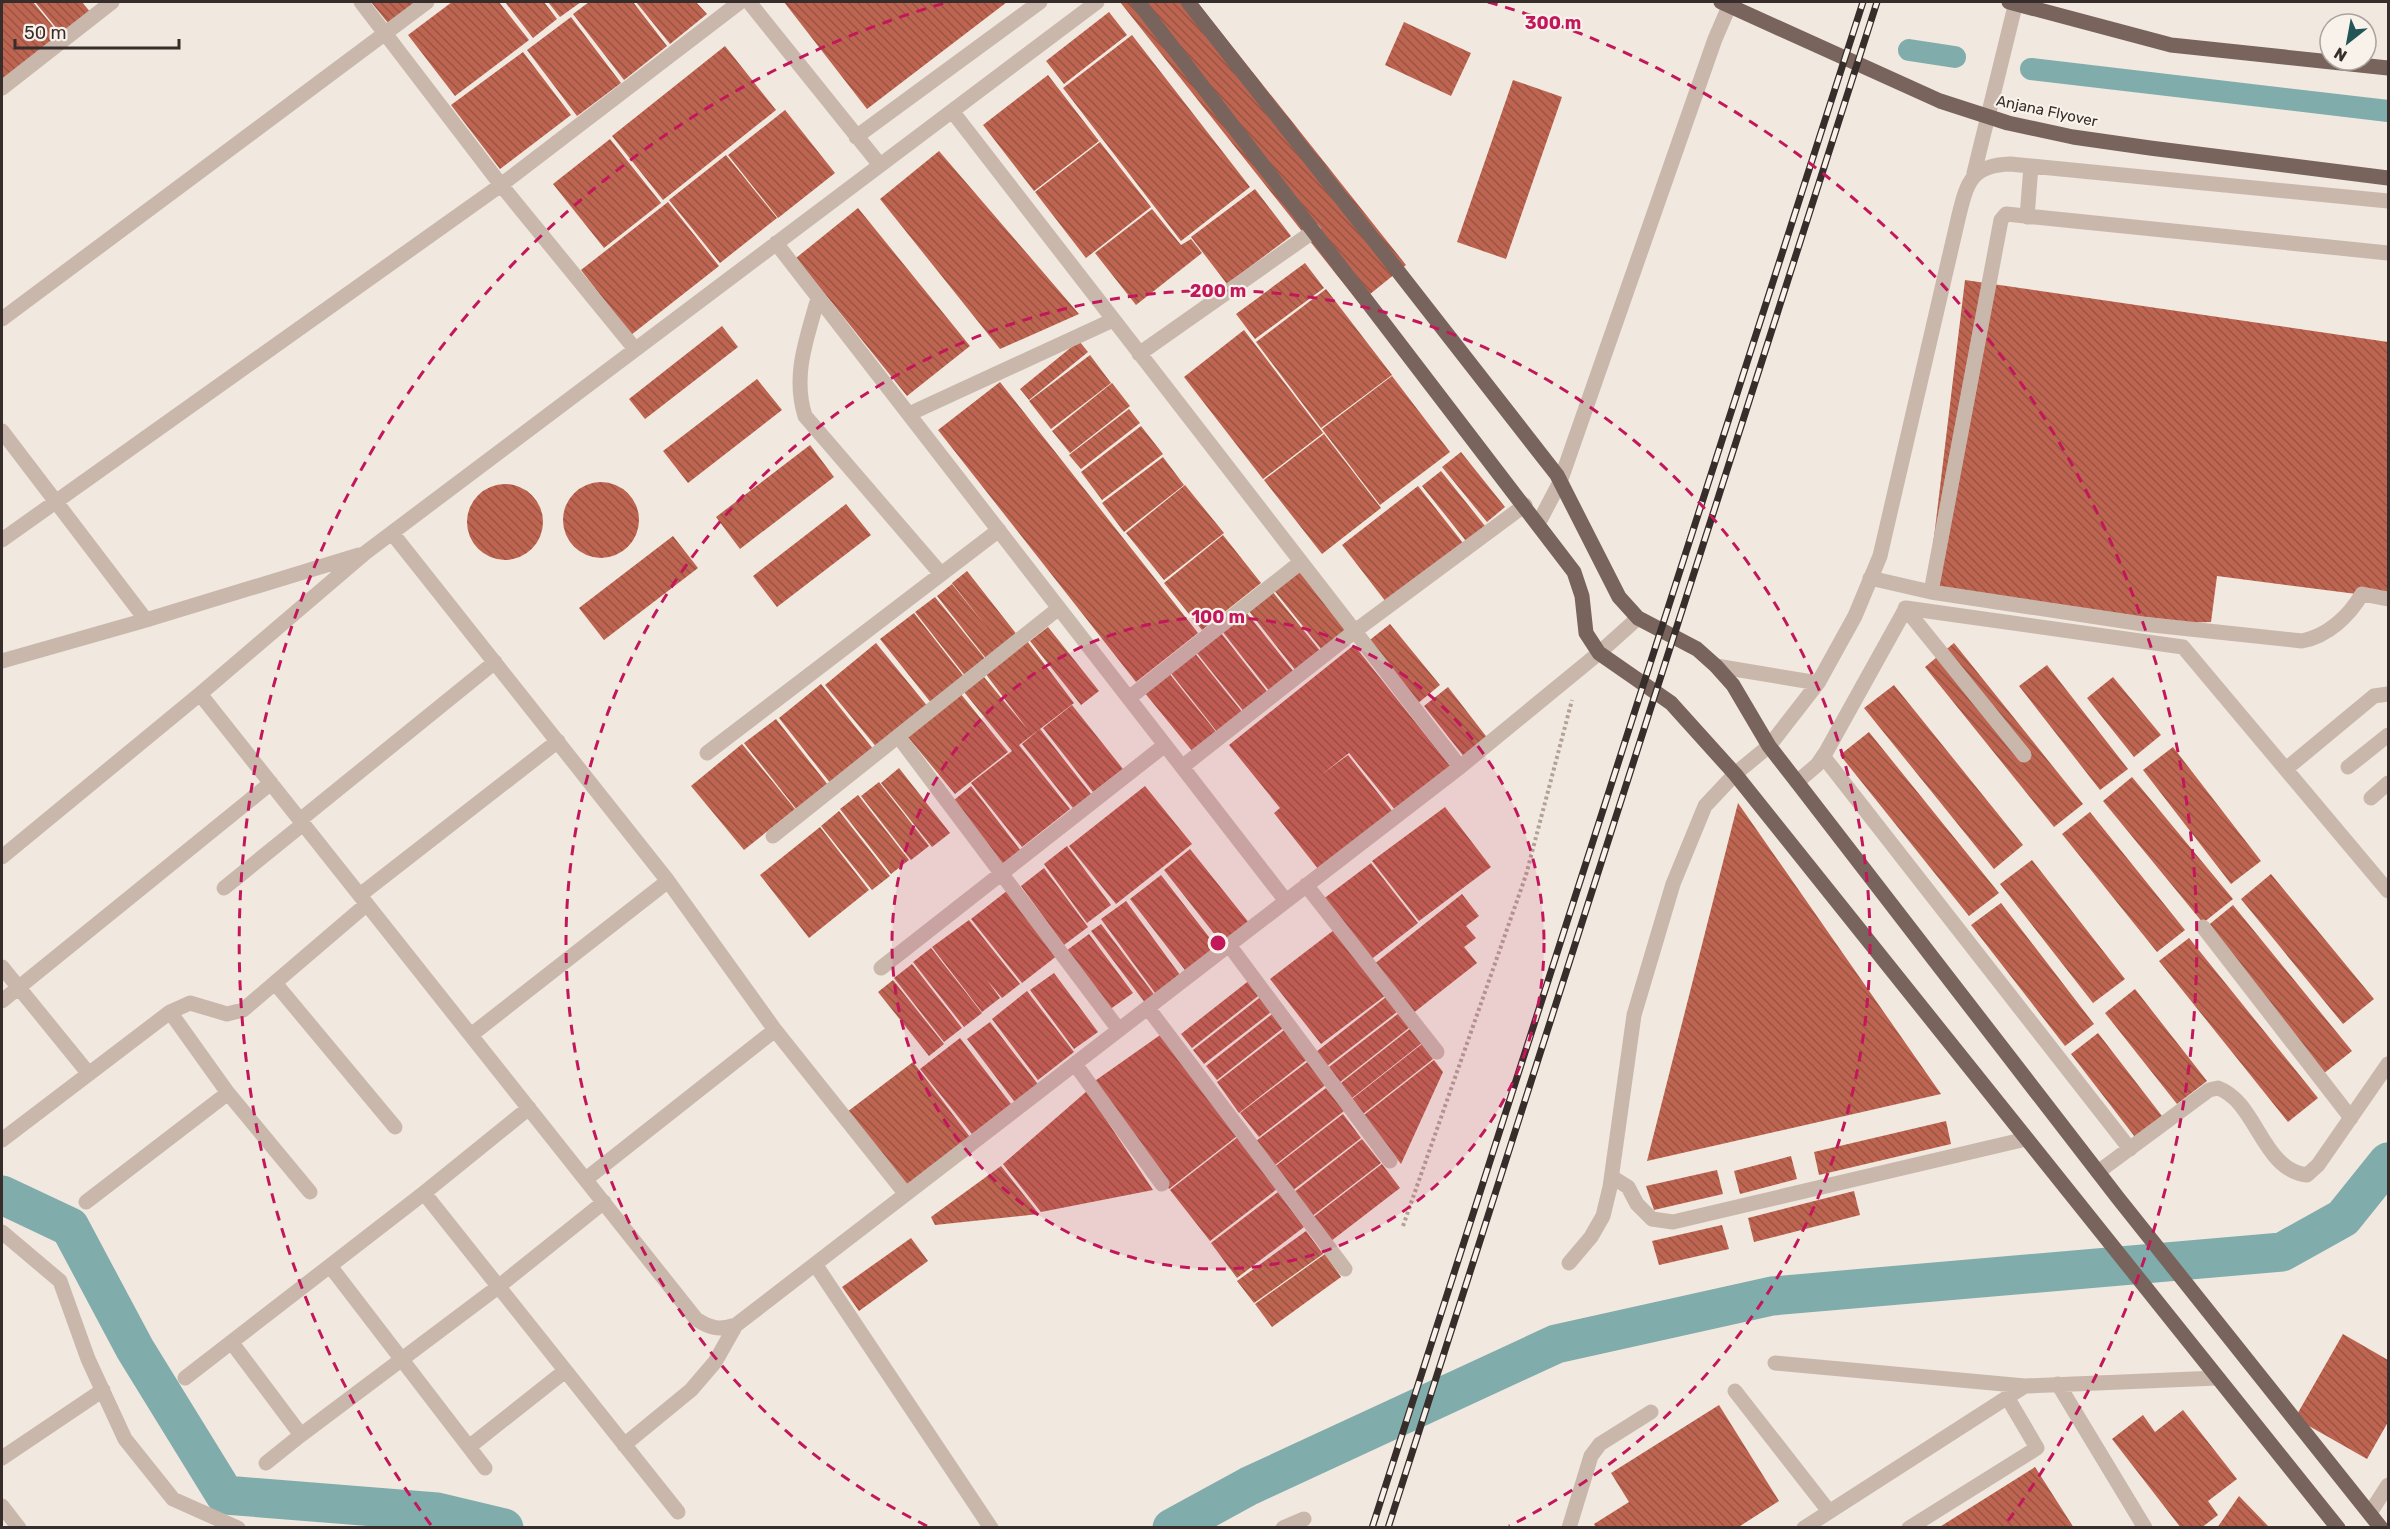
<svg xmlns="http://www.w3.org/2000/svg" width="2390" height="1529" font-family="Rubik,sans-serif">
  <style>
    .lines { fill: none; stroke-linecap: round; stroke-linejoin: round }
    .canal { stroke: #80acac; stroke-width: 22 }
    .river { stroke: #80acac; stroke-width: 39 }
    .building { fill: url(#building-back-hatch) }
    .path { stroke: #b4a196; stroke-width: 4; stroke-dasharray: 3 3; stroke-linecap: butt }
    .minor { stroke: #c9b7ac; stroke-width: 15 }
    .major { stroke: #78645c; stroke-width: 15 }
    .rail-casing { stroke: #372d2a; stroke-width: 7 }
    .rail { stroke: #f9f2eb; stroke-width: 4.5; stroke-dasharray: 14; stroke-linecap: butt }
    .ring { fill: none; stroke: #c2185b; stroke-width: 3; stroke-dasharray: 10 8 }
    .labels { text-anchor: middle; dominant-baseline: central; stroke-width: 4.5; stroke-linejoin: round; paint-order: stroke }
    .street-label { font-size: 15px; fill: #372d2a; stroke: #f9f2eb }
    .centre { fill: #c2185b; stroke: #f9f2eb; stroke-width: 3 }
    .ring-label { font-size: 18px; text-anchor: middle; font-weight: bold; fill: #c2185b; stroke: #f9f2eb; stroke-width: 4.5; stroke-linejoin: round; paint-order: stroke }
  </style>
  <defs>
    <pattern id="building-back-hatch" width="6" height="6" patternUnits="userSpaceOnUse" patternTransform="scale(1.5)"><rect width="6" height="6" fill="#be6551"/><path d="M-1 5l2 2M0 0l6 6M5-1l2 2" fill="none" stroke="#9b5443"/></pattern>
  </defs>
  <rect width="100%" height="100%" fill="#f1e8df"/>
  <g class="lines">
    <path class="canal" d="M1909,50L1955,57
      M2031,69L2388,111"/>
    <path class="river" d="M2,1195L70,1227L135,1349L225,1495L437,1512L504,1528
      M1172,1528L1249,1486L1556,1344L1772,1296L2282,1252L2343,1218L2388,1162"/>
  </g>
  <path class="building" d="M2,2H33L61,36L5,81L2,76Z
    M35,2H82L91,13L62,35Z
    M371,2H416L388,23Z
    M452,2H499L529,40L455,96L408,35Z
    M505,2H544L557,19L533,38Z
    M548,2H581L560,17Z
    M589,2H633L667,46L624,80L573,14Z
    M636,2H696L707,14L670,44Z
    M784,2H1007L867,109Z
    M1120,2H1197L1406,265L1359,303Z
    M1109,12L1127,35L1064,84L1046,61Z
    M571,17L621,83L577,116L527,50Z
    M1404,22L1471,53L1451,96L1385,65Z
    M1132,35L1250,187L1181,241L1063,88Z
    M725,46L776,110L663,200L612,136Z
    M523,52L571,115L500,169L451,105Z
    M1048,75L1099,141L1034,191L983,125Z
    M1513,80L1562,97L1506,259L1457,242Z
    M785,110L835,173L778,218L728,155Z
    M610,139L661,203L604,248L553,184Z
    M1100,142L1151,207L1086,258L1035,192Z
    M939,151L1079,314L1000,349L880,199Z
    M726,155L777,218L720,263L669,200Z
    M1255,189L1291,236L1227,284L1191,237Z
    M668,202L719,266L631,335L581,270Z
    M858,208L970,346L907,396L796,258Z
    M1152,209L1181,245L1191,239L1202,253L1136,305L1095,253Z
    M1305,263L1324,288L1255,339L1236,314Z
    M1965,280L2388,342V598L2217,576L2211,622L2143,624L1928,587Z
    M1326,289L1392,375L1321,428L1256,342Z
    M722,326L738,347L645,419L629,399Z
    M1244,330L1323,433L1263,479L1184,377Z
    M1079,341L1088,352L1029,400L1020,389Z
    M1090,355L1111,383L1051,429L1029,401Z
    M1392,376L1450,452L1380,505L1322,429Z
    M757,379L782,410L688,483L663,451Z
    M1000,382L1198,633L1136,682L938,430Z
    M1112,383L1130,406L1070,453L1052,431Z
    M1129,409L1140,423L1081,469L1069,455Z
    M1141,426L1163,454L1102,500L1081,472Z
    M1324,434L1381,508L1322,554L1264,480Z
    M810,445L834,477L740,549L716,517Z
    M1461,452L1505,507L1487,522L1442,467Z
    M1163,457L1184,485L1124,532L1102,503Z
    M1441,471L1485,526L1466,541L1422,486Z
    M563 520a38 38 0 1 1 76 0a38 38 0 1 1-76 0Z
    M467 522a38 38 0 1 1 76 0a38 38 0 1 1-76 0Z
    M1185,485L1224,533L1164,580L1126,533Z
    M1418,486L1463,543L1386,602L1342,545Z
    M846,504L871,535L777,607L753,576Z
    M1223,535L1261,583L1202,630L1164,583Z
    M673,536L698,568L604,640L579,608Z
    M1298,570L1346,631L1322,650L1273,589Z
    M967,571L1018,636L988,661L937,596L952,584L991,633L952,583Z
    M1272,591L1321,652L1296,671L1248,610Z
    M935,597L987,661L966,677L915,612Z
    M1246,612L1294,672L1270,692L1222,631Z
    M914,613L965,678L932,704L880,639Z
    M1390,624L1440,685L1417,704L1366,643Z
    M1048,627L1099,691L1081,705L1030,641Z
    M1221,633L1269,694L1245,713L1196,652Z
    M1027,641L1074,703L1019,745L1070,809L1022,847L971,783L1012,751L964,692L984,677L1028,730L985,673Z
    M876,643L929,708L878,749L825,685Z
    M1954,643L2083,804L2054,827L1925,667Z
    M1354,645L1451,767L1396,811L1349,753L1321,775L1348,755L1393,812L1319,870L1274,813L1280,808L1229,745Z
    M1194,652L1243,713L1218,733L1170,672Z
    M2047,665L2128,769L2100,790L2019,686Z
    M1168,672L1217,733L1193,752L1144,692Z
    M2113,677L2161,735L2134,757L2087,698Z
    M821,684L874,750L831,784L779,718Z
    M1894,685L2023,845L1994,869L1864,708Z
    M1448,687L1489,740L1465,758L1424,706Z
    M960,693L1008,752L955,794L907,736Z
    M1072,705L1123,769L1093,792L1043,728Z
    M776,719L828,785L797,810L744,743Z
    M1040,729L1091,794L1073,808L1022,744Z
    M1869,732L1999,893L1969,916L1840,755Z
    M742,744L795,809L744,850L691,786Z
    M2173,747L2261,861L2231,884L2143,770Z
    M899,768L950,833L932,847L881,783Z
    M2132,777L2233,899L2203,923L2103,801Z
    M879,782L929,846L911,860L861,796Z
    M971,786L1021,851L1003,865L953,801Z
    M1145,786L1192,844L1116,904L1069,846Z
    M858,795L909,860L891,874L840,809Z
    M1738,803L1941,1094L1647,1161Z
    M1445,807L1491,867L1419,921L1372,861Z
    M839,811L890,876L872,890L821,826Z
    M2090,812L2185,930L2157,952L2062,834Z
    M820,827L869,890L809,938L760,875Z
    M1067,846L1111,905L1087,923L1044,864Z
    M1190,849L1250,924L1223,945L1164,870Z
    M2032,860L2125,979L2093,1003L2000,884Z
    M1371,863L1418,923L1369,961L1322,900Z
    M1044,868L1088,927L1064,945L1021,886Z
    M2271,874L2374,999L2343,1024L2241,899Z
    M1161,875L1219,950L1188,974L1130,899Z
    M1008,890L1058,955L1022,983L971,919Z
    M1462,894L1479,916L1466,926L1476,938L1464,947L1477,963L1412,1014L1373,965Z
    M1126,901L1183,979L1158,997L1101,919Z
    M2001,903L2094,1024L2065,1046L1971,925Z
    M2233,905L2352,1051L2323,1074L2205,928Z
    M969,920L1020,984L1002,998L987,980L1000,998L982,1012L932,947Z
    M1101,924L1156,997L1146,1004L1091,931Z
    M1334,930L1386,995L1321,1044L1270,979Z
    M1089,934L1133,993L1109,1010L1066,951Z
    M2189,938L2318,1098L2288,1122L2159,961Z
    M931,948L982,1013L964,1027L913,962Z
    M912,964L962,1028L944,1042L894,978Z
    M1054,973L1098,1032L1074,1049L1030,990Z
    M1251,979L1262,993L1192,1048L1181,1034Z
    M893,980L944,1044L929,1056L878,992Z
    M2135,989L2207,1081L2177,1104L2105,1013Z
    M1027,991L1074,1052L1038,1080L992,1019Z
    M1263,995L1275,1009L1204,1064L1193,1050Z
    M1386,997L1397,1012L1327,1066L1316,1052Z
    M1276,1011L1287,1025L1217,1080L1206,1066Z
    M1399,1013L1410,1027L1340,1082L1329,1067Z
    M990,1022L1040,1087L1017,1105L967,1039Z
    M1288,1027L1309,1058L1239,1113L1217,1082Z
    M1411,1028L1422,1043L1352,1098L1341,1083Z
    M1163,1033L1237,1136L1169,1189L1092,1083Z
    M2098,1033L2162,1116L2135,1137L2071,1054Z
    M960,1038L1011,1104L972,1134L920,1069Z
    M1422,1044L1433,1059L1363,1114L1352,1099Z
    M1310,1060L1328,1083L1259,1137L1240,1113Z
    M1434,1060L1443,1072L1401,1164L1364,1115Z
    M913,1062L970,1137L904,1187L847,1112Z
    M1326,1088L1344,1111L1275,1165L1256,1141Z
    M1087,1091L1153,1190L1041,1212L1003,1164Z
    M1343,1114L1361,1138L1292,1191L1273,1168Z
    M1946,1121L1951,1144L1819,1175L1814,1152Z
    M1238,1137L1277,1189L1210,1241L1170,1190Z
    M1362,1139L1381,1163L1311,1217L1293,1193Z
    M1791,1156L1797,1179L1740,1194L1734,1171Z
    M1382,1164L1400,1188L1331,1241L1312,1218Z
    M1001,1166L1039,1214L935,1225L931,1217Z
    M1717,1170L1723,1194L1654,1210L1646,1186Z
    M1854,1191L1860,1215L1754,1242L1748,1218Z
    M1278,1192L1304,1227L1237,1278L1211,1243Z
    M1722,1225L1729,1249L1659,1265L1652,1241Z
    M1306,1231L1323,1254L1254,1303L1237,1281Z
    M911,1238L928,1261L859,1311L842,1287Z
    M1325,1254L1341,1277L1272,1327L1255,1304Z
    M2343,1334L2388,1360V1422L2367,1459L2295,1418Z
    M1719,1405L1779,1501L1737,1528H1596L1594,1524L1629,1502L1611,1473Z
    M2183,1410L2237,1479L2208,1501L2218,1515L2201,1528H2181L2112,1439L2143,1415L2155,1432Z
    M2035,1467L2074,1528H1938Z
    M2239,1496L2270,1528H2217Z"/>
  <g class="lines">
    <path class="path" d="M1403,1226L1526,875L1572,700"/>
    <path class="minor" d="M361,2L501,185L635,349
      M749,2L880,165
      M2,88L112,2
      M952,111L1460,767
      M856,137L1040,2
      M1974,173L2016,2
      M2027,217L2031,166
      M776,243L1286,901
      M818,298C807,338 792,375 805,416L941,574
      M2,319L427,2
      M1139,354L1314,231
      M909,414L1113,320
      M2,431L146,620
      M1538,524L1560,482L1715,39L1731,2
      M392,533L668,881L775,1030L905,1193
      M2,540L501,185L740,2
      M1870,578L1931,592L2143,624L2302,641C2328,636 2349,616 2362,594L2388,599
      M1931,592L2001,220L2006,214L2388,253
      M1905,608L2024,755
      M2,661L146,620L359,555
      M1716,666L1818,683
      M200,694L696,1319C711,1329 720,1330 736,1325L1460,767L1599,653L1638,618
      M1129,698L1301,562
      M898,736L1119,1030
      M707,753L999,530
      M1823,756L2130,1149
      M1182,767L1355,631L1525,505
      M2348,767L2388,735
      M2286,769L2374,696L2388,694
      M1797,782L1817,765L1826,752L1906,608L2183,647L2388,891
      M2371,798L2388,783
      M300,820L495,662
      M773,836L1059,608
      M2,857L200,694L365,553L1097,2
      M1306,885L1437,1052
      M224,888L303,824
      M360,895L558,741
      M2203,927L2351,1118
      M1229,945L1390,1161
      M2,967L89,1074
      M881,968L1165,745
      M275,983L395,1127
      M2,1001L271,783
      M1148,1008L1345,1269
      M170,1012L228,1093L310,1192
      M471,1035L668,881
      M1075,1064L1162,1184
      M2,1140L170,1012L190,1003L227,1014L243,1010L367,904
      M2098,1172L2209,1090L2218,1088C2257,1102 2262,1170 2307,1175L2318,1165L2388,1064
      M1612,1177L1628,1187L1637,1204L1652,1219L1673,1222L2026,1139
      M586,1179L775,1030
      M424,1193L678,1512
      M86,1202L228,1093
      M2,1232L60,1281L88,1359L125,1439L173,1499L238,1528
      M1569,1263L1591,1237L1603,1216L1610,1187L1634,1015L1673,884L1705,806L1735,774L1769,746L1818,683L1855,616L1880,556L1959,215C1967,182 1972,165 2010,164L2388,201
      M815,1264L991,1528
      M330,1266L485,1468
      M232,1343L301,1435L498,1287L604,1202
      M1775,1363L2025,1386L2217,1378
      M185,1378L424,1193L529,1108
      M2058,1384L2145,1528
      M1735,1391L1828,1510
      M624,1445L691,1390L715,1362L736,1325
      M469,1447L565,1371
      M2,1458L103,1390
      M266,1463L301,1435
      M2,1506L19,1528
      M2370,1513L2388,1485
      M1283,1528L1304,1519
      M1569,1528L1591,1456L1600,1444L1651,1412
      M1804,1528L2025,1386
      M1909,1528L2037,1448L2007,1397"/>
    <path class="major" d="M1138,2L1574,572L1582,596L1586,633L1599,653L1671,703L1735,774L2338,1528
      M1188,2L1557,475L1619,597L1638,618L1697,649L1716,666L1733,685L1769,746L1797,782L2118,1198L2381,1528
      M1721,2L1940,101L2008,123L2073,137L2150,148L2388,178
      M2009,2L2171,45L2388,68"/>
    <g class="rail-casing">
      <path id="rail" d="M1372,1528L1863,2
        M1388,1528L1877,2"/>
    </g>
    <use href="#rail" class="rail"/>
  </g>
  <circle cx="1218" cy="943" r="326" fill="#c2185b" fill-opacity=".12"/>
  <g class="ring">
    <circle cx="1218" cy="943" r="326"/>
    <path d="M927 1526A652 652 0 1 1 1509 1526"/>
    <path d="M431 1525A979 979 0 0 1 948 2M1488 2A979 979 0 0 1 2005 1525"/>
  </g>
  <g class="labels">
    <g class="street-label">
      <text transform="translate(2047 111) rotate(12)">Anjana Flyover</text>
    </g>
  </g>
  <circle cx="1218" cy="943" r="9" class="centre"/>
  <g class="ring-label">
    <text x="1553" y="29">300 m</text>
    <text x="1218" y="297">200 m</text>
    <text x="1218" y="623">100 m</text>
  </g>
  <rect width="2390" height="1529" fill="none" stroke="#372d2a" stroke-width="6"/>
  <g transform="translate(2348 42) rotate(211)"><circle r="28" fill="#f9f2eb" stroke="#aba39e" stroke-width="1.5"/>
  <path d="M0-4.5L10 22L0 15L-10 22Z" fill="#225556"/>
  <text y="-9" font-size="16" font-weight="bold" text-anchor="middle" fill="#372d2a">N</text>
  </g>
  <path d="M15 39v9h164v-9" fill="none" stroke="#372d2a" stroke-width="3"/>
  <text x="24" y="39" font-size="18" fill="#372d2a" stroke="#f9f2eb" stroke-width="4.5" paint-order="stroke">50 m</text>
</svg>
